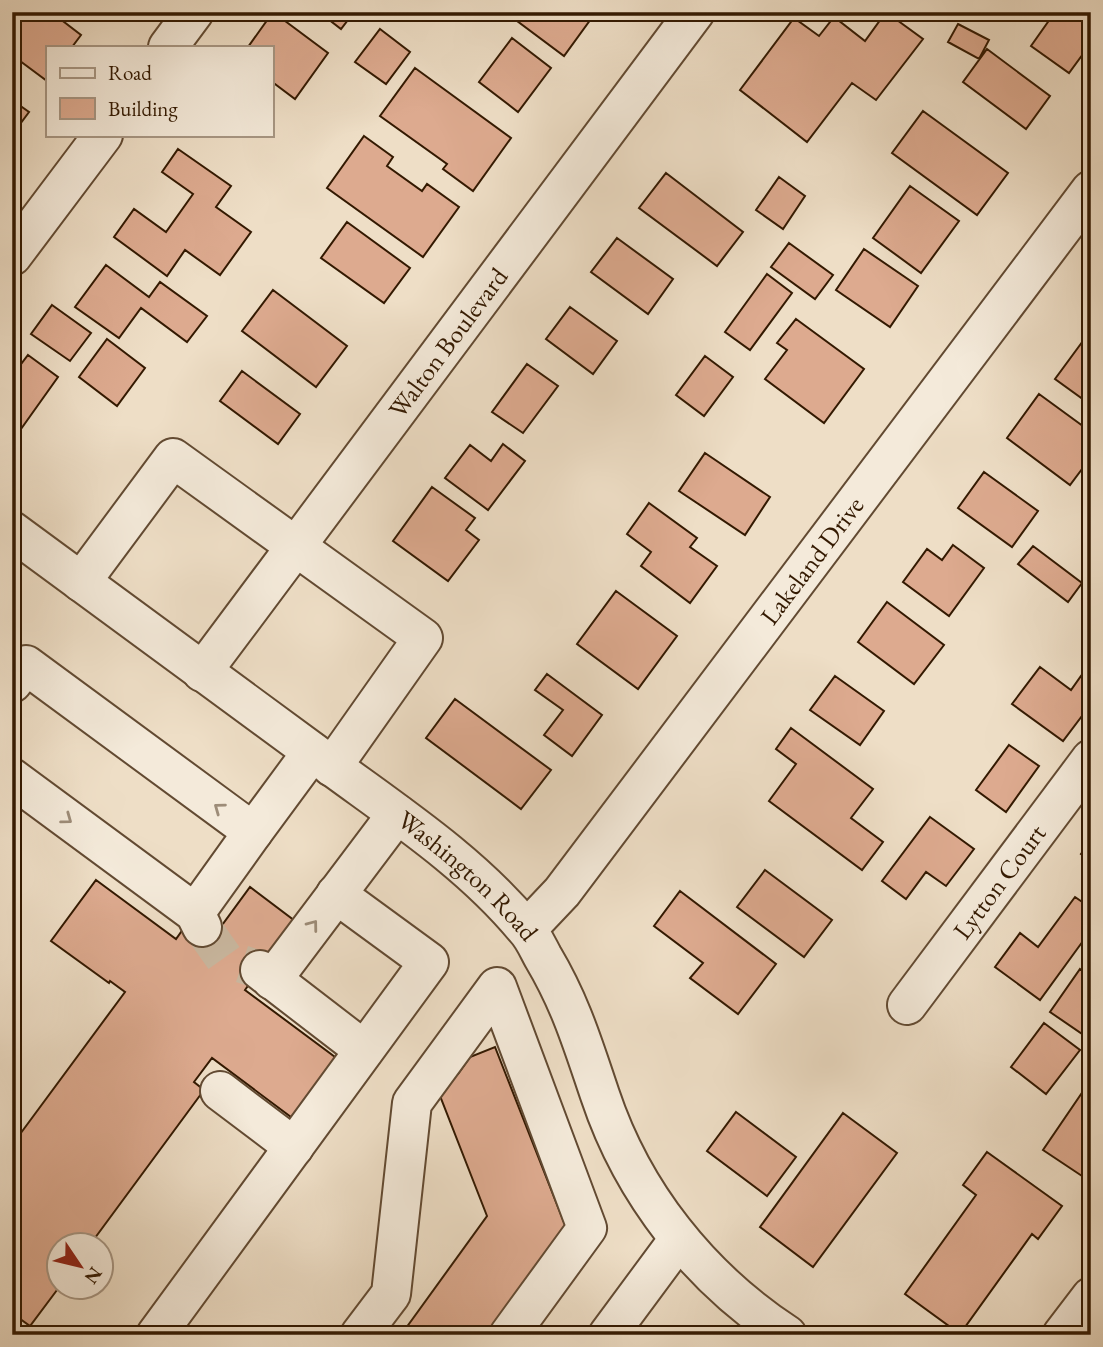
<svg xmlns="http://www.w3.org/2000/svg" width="1103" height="1347" font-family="'EB Garamond',serif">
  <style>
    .building { fill: #ddaa8f; stroke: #331901; stroke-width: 2 }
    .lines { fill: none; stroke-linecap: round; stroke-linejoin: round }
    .minor-tunnel { stroke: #c9b79f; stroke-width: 38; stroke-dasharray: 38 19; stroke-linecap: butt }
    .minor-casing { stroke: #624a32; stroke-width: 42 }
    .minor { stroke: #f4eada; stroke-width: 38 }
    .oneway { stroke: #9d8c78 }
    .labels { text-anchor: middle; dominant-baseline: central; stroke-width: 5; stroke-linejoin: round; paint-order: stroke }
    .street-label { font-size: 26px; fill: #331901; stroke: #f4eada }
  </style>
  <rect width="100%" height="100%" fill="#eedec6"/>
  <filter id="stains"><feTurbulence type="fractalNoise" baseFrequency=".00286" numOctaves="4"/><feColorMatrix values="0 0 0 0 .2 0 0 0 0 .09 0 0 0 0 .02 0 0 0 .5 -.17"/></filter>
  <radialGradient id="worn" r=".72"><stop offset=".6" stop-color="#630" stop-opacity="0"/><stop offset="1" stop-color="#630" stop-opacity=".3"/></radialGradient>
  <path class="building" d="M12,12H51L81,35L72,47H47V81L12,55Z
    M273,12L328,53L295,99L271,81V47H248Z
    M319,12H354L341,29Z
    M505,12H596L564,56Z
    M886,12L923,39L876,100L852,83L807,142L740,90L794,18L819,36L834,17L865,41Z
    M1055,12H1084L1091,17V43L1069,73L1031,46Z
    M958,24L989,40L979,59L948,42Z
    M380,29L410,52L386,84L355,62Z
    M512,38L551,68L518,112L479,82Z
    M987,49L1050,96L1026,129L963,82Z
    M415,68L511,138L473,191L443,169L447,164L380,116Z
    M12,100L29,112L12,135Z
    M923,111L1008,173L977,215L892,153Z
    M364,136L393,157L387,166L422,191L427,184L459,207L423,257L327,188Z
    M178,149L231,186L216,207L251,232L220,275L185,250L167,276L114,237L134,209L166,232L193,194L162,172Z
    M666,173L743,232L717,266L639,208Z
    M779,177L805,196L783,229L756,210Z
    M910,186L959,221L921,273L873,238Z
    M347,222L410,268L384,303L321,258Z
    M617,238L673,279L648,314L591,272Z
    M789,243L833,275L815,299L771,267Z
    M864,249L918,286L890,327L836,290Z
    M106,265L149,297L160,282L207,316L187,342L141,308L119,338L75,307Z
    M767,274L792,293L750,350L725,332Z
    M273,290L347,346L316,387L242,331Z
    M52,305L91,333L70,361L31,334Z
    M570,307L617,341L593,374L546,339Z
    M796,319L864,369L824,423L765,379L787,350L777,343Z
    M1091,330V405L1055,379Z
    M107,339L145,368L117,406L79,377Z
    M28,355L58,377L16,436L12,434V376Z
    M705,356L733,377L704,416L676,395Z
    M527,364L558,386L523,433L492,412Z
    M242,371L300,414L278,444L220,401Z
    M1039,394L1091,432V457L1070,485L1007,438Z
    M503,444L525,461L488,510L445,478L470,445L491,461Z
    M705,453L770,497L745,535L679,491Z
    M984,472L1038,511L1012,547L958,508Z
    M432,487L475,518L466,530L479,540L448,581L393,541Z
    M649,503L697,538L690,547L717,566L690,603L641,566L651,552L627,534Z
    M953,545L984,568L949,616L903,582L927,549L942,560Z
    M1033,546L1082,583L1068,602L1018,564Z
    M616,591L677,636L638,689L577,644Z
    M887,602L944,645L914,684L858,642Z
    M1040,667L1071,690L1081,676L1091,683V704L1063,741L1012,704Z
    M547,674L602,715L572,756L544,735L563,710L535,690Z
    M835,676L884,711L860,745L810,710Z
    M455,699L551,770L521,809L426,738Z
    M791,728L873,789L851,818L883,842L862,870L769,801L796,764L776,749Z
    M1009,745L1039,766L1006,812L976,790Z
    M930,817L974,849L946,886L926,872L906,899L882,881Z
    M1091,840V861L1081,854Z
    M765,870L832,920L804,957L737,907Z
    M96,880L176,939L191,918L214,936L250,887L295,921L245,990L339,1060L295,1120L212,1058L194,1082L204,1090L89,1246H60V1286L30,1326L12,1313V1145L125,992L110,981L109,983L51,941Z
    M680,891L776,964L738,1014L690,978L703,963L654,926Z
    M1075,897L1091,908V930L1040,1000L995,967L1020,933L1038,947Z
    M1080,969L1091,977V1040L1050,1012Z
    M1044,1023L1080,1050L1046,1094L1011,1067Z
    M495,1047L567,1230L487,1335H401L487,1216L435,1083L458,1074L470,1057Z
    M1090,1081H1091V1182L1043,1150Z
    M736,1112L796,1157L767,1196L707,1151Z
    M843,1113L897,1153L813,1267L760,1227Z
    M987,1152L1062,1206L1038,1239L1032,1234L960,1334L905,1294L976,1195L963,1185Z"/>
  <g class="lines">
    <path class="minor-tunnel" d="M202,927L224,958L260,970"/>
    <g class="minor-casing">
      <g id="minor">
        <path d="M168,47L194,12"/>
        <path d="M12,256L103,135"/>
        <path id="s1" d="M12,531C114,606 216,681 318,756C389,809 468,859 525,928C533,936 538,948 543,957C571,1004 583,1045 600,1095C633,1194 700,1278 787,1335"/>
        <path d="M81,582L173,458L423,638L332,767"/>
        <path id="s2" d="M202,672L695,12"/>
        <path d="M12,683L26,665L253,832L312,752"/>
        <path d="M12,778L195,913L202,927"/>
        <path d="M195,913L253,832"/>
        <path id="s3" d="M527,929L562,892L1091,190"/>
        <path d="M260,970L364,1050"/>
        <path d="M272,980L397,814"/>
        <path id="s4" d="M907,1005L1091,759"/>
        <path d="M220,1091L294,1147"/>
        <path d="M156,1335L429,962L336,894"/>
        <path d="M360,1335L391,1294L412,1103L497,987L587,1228L509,1335"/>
        <path d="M608,1335L679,1239"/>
        <path d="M1062,1335L1091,1297"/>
      </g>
    </g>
    <use href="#minor" class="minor"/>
  </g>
  <defs><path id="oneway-chevron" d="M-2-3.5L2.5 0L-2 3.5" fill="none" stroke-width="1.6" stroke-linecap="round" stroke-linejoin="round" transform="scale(1.75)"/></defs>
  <g class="oneway">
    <use href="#oneway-chevron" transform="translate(219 808) rotate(-144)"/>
    <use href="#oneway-chevron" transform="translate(67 819) rotate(36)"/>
    <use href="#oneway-chevron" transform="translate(313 925) rotate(-53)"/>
  </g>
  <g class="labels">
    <g class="street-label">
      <text stroke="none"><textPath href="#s2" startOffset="411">Walton Boulevard</textPath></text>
      <text stroke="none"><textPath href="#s3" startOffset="466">Lakeland Drive</textPath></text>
      <text stroke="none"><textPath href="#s1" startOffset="572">Washington Road</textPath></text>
      <text stroke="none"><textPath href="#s4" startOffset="154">Lytton Court</textPath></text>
    </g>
  </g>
  <rect width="1103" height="1347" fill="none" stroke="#eedec6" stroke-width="42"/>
  <rect x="14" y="14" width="1075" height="1319" fill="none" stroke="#331901" stroke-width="3.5"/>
  <rect x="21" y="21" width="1061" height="1305" fill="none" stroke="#331901" stroke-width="2"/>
  <rect x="46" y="46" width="228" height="91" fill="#f4eada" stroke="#a79683" stroke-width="2"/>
  <rect x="60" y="68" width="35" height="10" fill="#f4eada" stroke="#a79683" stroke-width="2"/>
  <text x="108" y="80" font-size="21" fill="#331901">Road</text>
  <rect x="60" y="98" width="35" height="21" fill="#ddaa8f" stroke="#a79683" stroke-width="2"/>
  <text x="108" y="116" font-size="21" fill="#331901">Building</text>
  <g transform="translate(80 1266) rotate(125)"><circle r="33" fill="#f4eada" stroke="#a79683" stroke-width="2"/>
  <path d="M0-5L12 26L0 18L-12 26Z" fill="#8f2418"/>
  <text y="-10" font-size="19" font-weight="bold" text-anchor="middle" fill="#331901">N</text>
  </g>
  <rect width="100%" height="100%" filter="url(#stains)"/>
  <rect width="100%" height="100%" fill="url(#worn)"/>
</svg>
